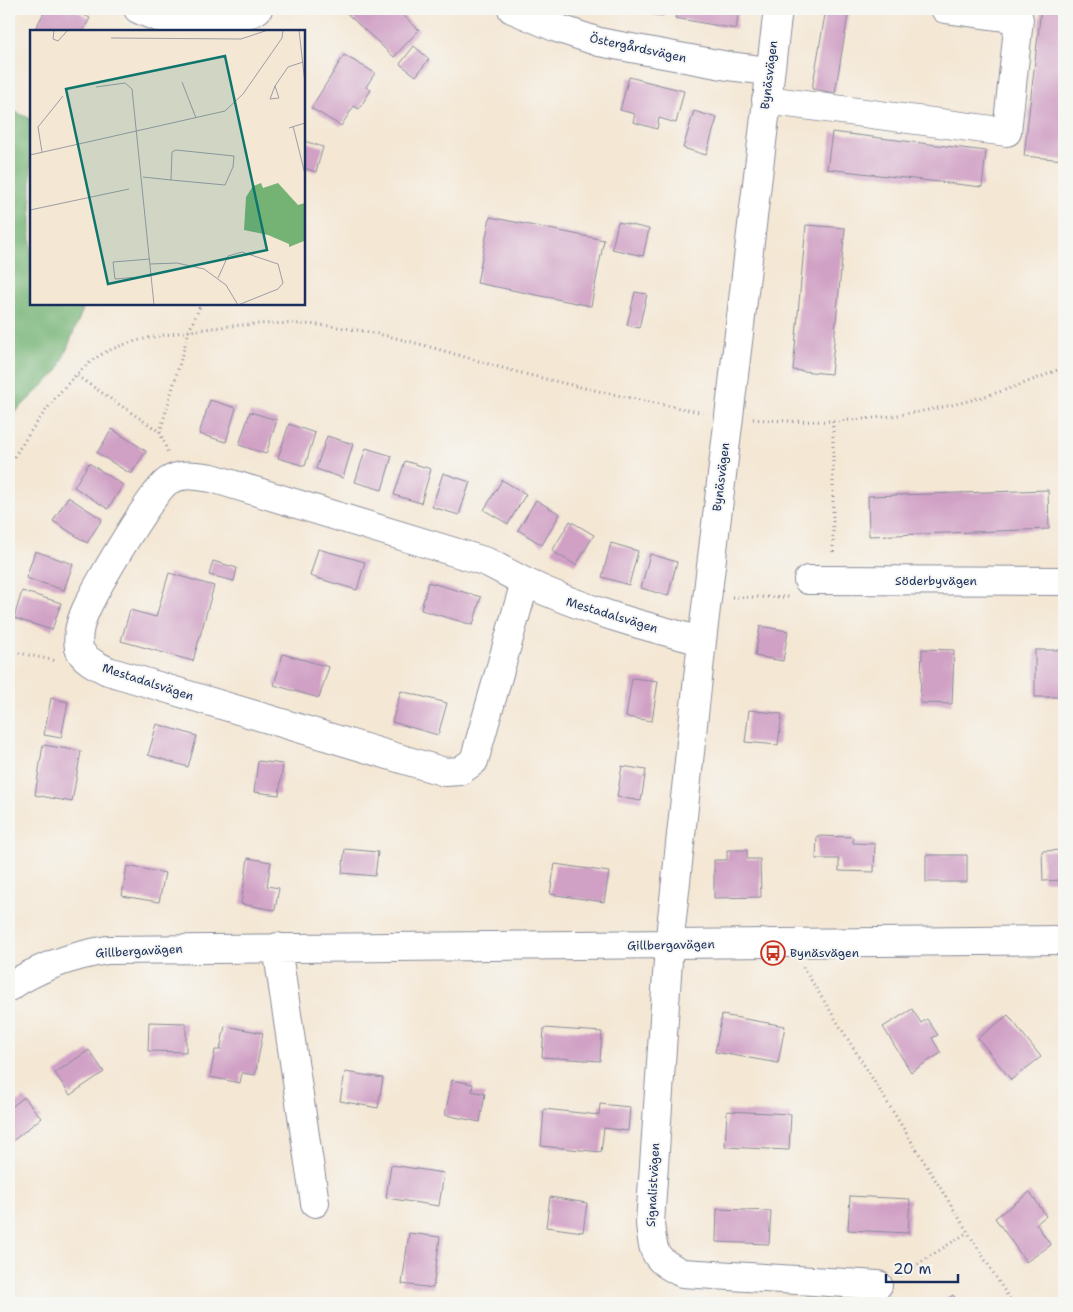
<svg xmlns="http://www.w3.org/2000/svg" width="1073" height="1312" font-family="'Shantell Sans',sans-serif">
  <style>
    .forest { fill: #75b374; stroke: #487169 }
    .building { fill: #d0a0c5 }
    .lines { fill: none; stroke-linecap: round; stroke-linejoin: round }
    .minor-casing { stroke: #888b99; stroke-width: 30 }
    .path { stroke: #888b99; stroke-width: 3; stroke-dasharray: 1 4; stroke-linecap: butt }
    .minor { stroke: #fff; stroke-width: 28 }
    .labels { text-anchor: middle; dominant-baseline: central; stroke-width: 4; stroke-linejoin: round; paint-order: stroke }
    .street-label { font-size: 12px; fill: #1b2f5e; stroke: #f6f6f2 }
    .poi-label { font-size: 12px; fill: #1b2f5e; stroke: #f6f6f2; text-anchor: start }
    .inset-road { fill: none; stroke: #9d9da5; stroke-width: 1 }
    .view { fill: #0f766e; fill-opacity: 0.15; stroke: #0f766e; stroke-width: 2.5 }
    .inset-edge { fill: none; stroke: #1b2f5e; stroke-width: 2.5 }
  </style>
  <rect width="100%" height="100%" fill="#f6f6f2"/>
  <filter id="ink" filterUnits="userSpaceOnUse"><feTurbulence type="fractalNoise" baseFrequency=".02" numOctaves="2"/><feDisplacementMap in="SourceGraphic" scale="10" xChannelSelector="R" yChannelSelector="G"/><feConvolveMatrix kernelMatrix="1 2 1 2 8 2 1 2 1" color-interpolation-filters="sRGB"/></filter>
  <filter id="wash" filterUnits="userSpaceOnUse"><feTurbulence type="fractalNoise" baseFrequency=".0096" numOctaves="4" result="noise"/><feDisplacementMap in="SourceGraphic" scale="20" xChannelSelector="R" yChannelSelector="G"/><feGaussianBlur stdDeviation="1.12" result="paint"/><feColorMatrix in="noise" values="0 0 0 0 0 0 0 0 0 0 0 0 0 0 0 0 0 1.4 0 .05"/><feComposite in="paint" operator="in"/></filter>
  <g filter="url(#wash)">
    <rect width="100%" height="100%" fill="#f4e7d4"/>
    <path class="forest" d="M9,109L31,119V304H85L58,371L9,418Z"/>
    <g id="blocks">
      <path class="building" d="M46,9H73L90,18L83,31H34Z
        M342,9H407L402,14L419,30L394,57Z
        M641,9H664L663,16L640,13Z
        M677,9H739L736,29L675,18Z
        M826,9H849L835,93L812,89Z
        M1041,9H1064V160L1024,156Z
        M414,46L429,59L416,76L400,64Z
        M344,55L375,73L366,87L371,90L359,109L354,106L341,126L311,108Z
        M629,77L684,91L676,123L659,118L657,129L633,122L635,114L620,110Z
        M694,111L717,118L706,155L683,148Z
        M832,132L986,151L982,187L827,169Z
        M304,141L323,147L316,172L304,168Z
        M490,217L604,240L591,306L477,283Z
        M618,222L649,229L643,256L612,249Z
        M806,225L845,228L831,374L793,370Z
        M635,292L647,294L639,328L627,325Z
        M210,400L236,408L226,442L199,434Z
        M250,412L277,420L266,454L239,445Z
        M289,424L315,433L305,466L278,458Z
        M112,429L146,451L131,474L97,453Z
        M327,436L353,444L343,478L316,469Z
        M366,448L392,456L382,490L355,482Z
        M405,461L431,469L421,503L394,495Z
        M89,463L123,485L108,509L74,487Z
        M443,473L470,482L459,515L432,507Z
        M502,480L526,494L508,524L484,510Z
        M1048,490L1049,529L869,536L868,496Z
        M68,497L102,519L87,543L53,521Z
        M536,500L560,514L542,545L518,530Z
        M570,521L594,535L576,565L552,551Z
        M611,543L638,551L629,585L602,577Z
        M318,549L365,562L357,590L310,576Z
        M35,551L73,564L64,590L26,578Z
        M650,554L677,562L668,596L641,588Z
        M213,561L237,568L234,581L209,575Z
        M169,573L214,586L193,661L121,641L130,610L156,617Z
        M428,582L481,597L473,625L421,610Z
        M22,591L61,603L52,630L14,618Z
        M760,626L788,631L783,661L755,656Z
        M922,649L954,650L952,704L920,703Z
        M1035,650H1064V697H1035Z
        M283,654L329,667L319,698L274,685Z
        M632,678L658,681L652,721L626,717Z
        M401,691L447,703L438,735L392,722Z
        M51,698L68,702L61,738L44,735Z
        M749,710L782,714L778,745L745,742Z
        M157,724L197,736L188,767L148,755Z
        M43,745L81,751L72,802L35,795Z
        M258,761L283,764L279,795L254,792Z
        M622,766L646,770L641,801L617,797Z
        M817,836L853,837V843L875,844L874,872L839,871V859H816Z
        M345,849L378,852L375,876L342,873Z
        M727,850H747V859H760L761,897L714,898V860H727Z
        M1064,850V880L1043,881L1042,851Z
        M926,855H967V882H926Z
        M248,858L271,862L267,886L279,888L275,910L241,904Z
        M555,864L609,872L604,902L550,894Z
        M127,866L165,873L159,902L122,896Z
        M912,1009L921,1023L927,1019L938,1035L932,1038L941,1053L911,1072L883,1027Z
        M722,1015L785,1026L778,1063L715,1052Z
        M1008,1015L1041,1057L1011,1080L978,1038Z
        M149,1022L186,1023V1052L148,1051Z
        M225,1026L263,1033L255,1075L242,1073L240,1083L210,1077L215,1050H220Z
        M544,1028L602,1032L600,1061L542,1057Z
        M89,1050L104,1072L70,1095L55,1073Z
        M345,1072L383,1078L378,1108L340,1101Z
        M452,1080L473,1084L472,1091L485,1094L480,1122L445,1115Z
        M24,1097L41,1118L9,1144V1109Z
        M600,1104L630,1107L628,1131L604,1128L601,1152L541,1146L544,1109L599,1115Z
        M727,1111L791,1114L789,1150L725,1147Z
        M391,1165L444,1173L439,1206L386,1198Z
        M1030,1192L1046,1216L1036,1224L1051,1245L1026,1262L995,1218Z
        M850,1196L910,1199L908,1233L848,1230Z
        M550,1197L587,1203L583,1232L546,1227Z
        M717,1209L771,1211L769,1244L716,1242Z
        M409,1233L440,1237L433,1288L402,1284Z
        M953,1295L959,1303H940Z
        M567,1300L587,1302V1303H567Z"/>
    </g>
  </g>
  <g filter="url(#ink)">
    <use href="#blocks" fill-opacity="0" stroke="#888b99" stroke-width="1"/>
    <g class="lines">
      <g class="minor-casing">
        <path id="minor" d="M138,9C149,14 159,19 171,20C190,23 243,21 258,9
          M512,9L557,28L599,42L728,66L770,71
          M778,9L702,641L669,946L650,1223C653,1254 654,1259 682,1273L878,1285
          M766,100L1007,132L1019,19L945,9
          M808,580L1064,581
          M525,582L487,562L212,478C197,476 182,472 168,481C152,491 93,592 84,614C80,624 77,637 79,648C83,660 98,666 108,671L445,772L460,771L474,761L525,582C584,610 639,625 702,641
          M277,947L315,1203
          M9,987C39,967 71,956 107,950L1064,940"/>
      </g>
      <path class="path" d="M77,376L160,432L189,331L201,304
        M753,419C861,428 966,411 1064,367
        M833,421V555
        M160,432L168,453
        M9,465C31,430 70,369 108,351C133,339 164,335 190,331C243,323 298,320 351,329C409,338 464,358 521,373C582,388 643,401 705,413
        M732,597H790
        M9,651L57,661
        M803,967L1012,1303
        M901,1275L968,1232
        M1052,1303L1064,1297"/>
      <use href="#minor" class="minor"/>
    </g>
  </g>
  <defs>
    <g id="bus-ring" transform="scale(1.25)"><circle r="9.5" fill="#f6f6f2" stroke="#c8321e" stroke-width="1.5"/><path d="M-5-6H5V4H4V6H2V4H-2V6H-4V4H-5ZM-3.5-4V0h7V-4ZM-3.5 1.2v1.5H-2V1.2ZM2 1.2v1.5H3.5V1.2Z" fill="#c8321e"/></g>
  </defs>
  <g fill-rule="evenodd">
    <use href="#bus-ring" x="773" y="953"/>
  </g>
  <g class="labels">
    <g class="street-label">
      <text transform="translate(638 48) rotate(12)">Östergårdsvägen</text>
      <text transform="translate(769 75) rotate(-83)">Bynäsvägen</text>
      <text transform="translate(721 477) rotate(-83)">Bynäsvägen</text>
      <text x="936" y="581">Söderbyvägen</text>
      <text transform="translate(612 615) rotate(17)">Mestadalsvägen</text>
      <text transform="translate(148 682) rotate(18)">Mestadalsvägen</text>
      <text transform="translate(671 945) rotate(-1)">Gillbergavägen</text>
      <text transform="translate(139 951) rotate(-3)">Gillbergavägen</text>
      <text transform="translate(653 1185) rotate(-87)">Signalistvägen</text>
    </g>
    <g class="poi-label">
      <text x="790" y="953">Bynäsvägen</text>
    </g>
  </g>
  <g transform="translate(30 30)">
    <rect width="275" height="275" fill="#f4e7d4"/>
    <path d="M231,153L233,158L248,153L268,175L275,173L274,211L259,217V214L238,205L214,200L216,167L223,156Z" fill="#75b374"/>
    <path class="inset-road" d="M24,0L23,9L28,11L38,0M269,0L275,53M81,8L211,9L238,0M152,52L166,88M245,56L249,68L240,69L245,56L258,37L273,32M66,57L95,53L102,59L124,275M263,96L275,144M259,98L275,93M12,122L8,97L33,66M0,125L195,81L213,64L252,8L253,0M113,147L141,150L142,122L146,120L204,126L203,137L195,155L141,150M0,180L99,159M120,229L83,232L85,249L121,246M120,234L147,233L174,239L196,255L208,275L248,259L253,253L248,234L212,222L198,226L188,248"/>
    <path class="view" d="M195,26L237,220L78,254L36,59Z"/>
    <rect width="275" height="275" class="inset-edge"/>
  </g>
  <rect width="1073" height="1312" fill="none" stroke="#f6f6f2" stroke-width="30"/>
  <path d="M886 1274v8h72v-8" fill="none" stroke="#1b2f5e" stroke-width="2.5"/>
  <text x="893" y="1274" font-size="15" fill="#1b2f5e" stroke="#f6f6f2" stroke-width="4" paint-order="stroke">20 m</text>
</svg>
